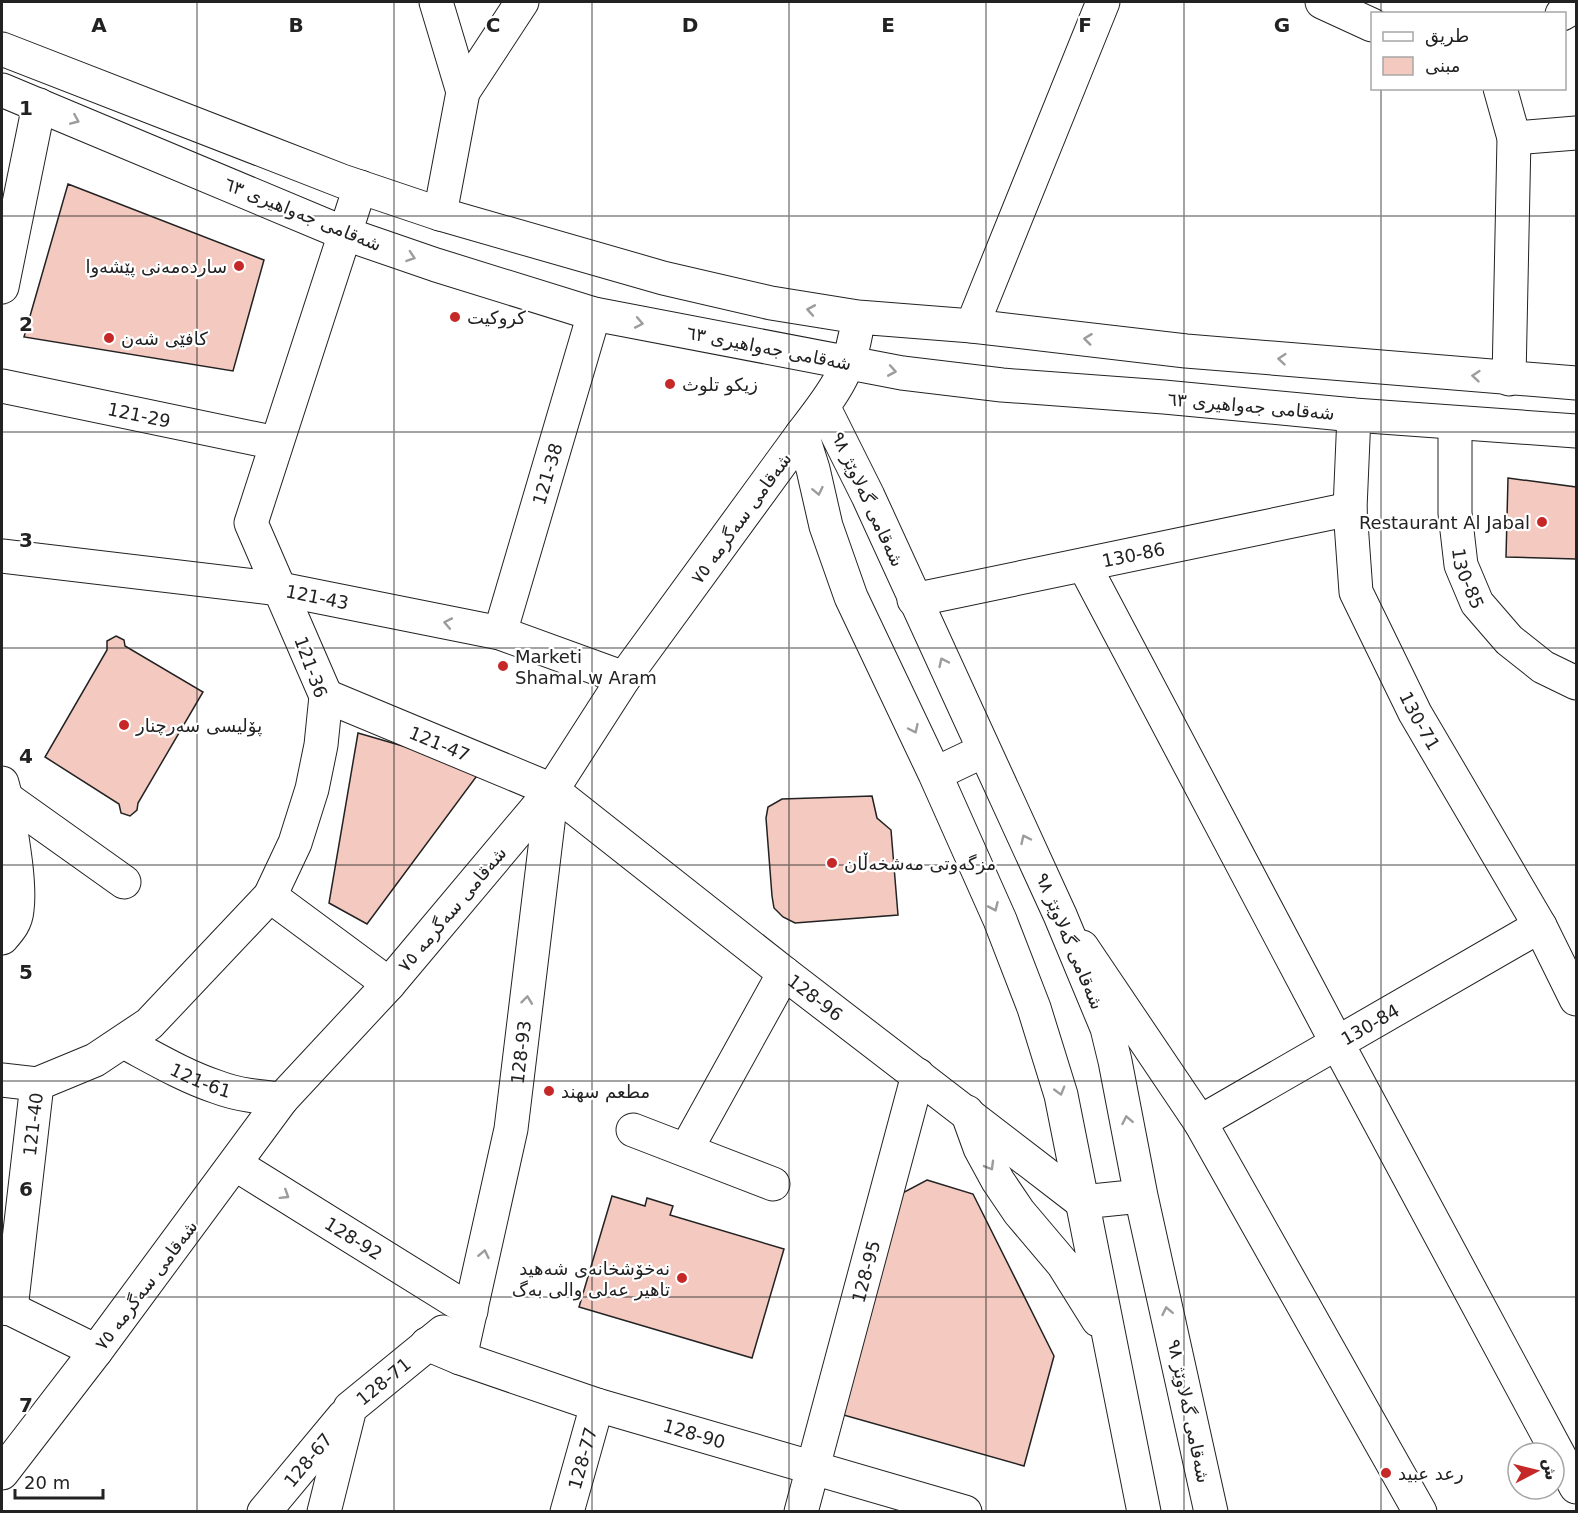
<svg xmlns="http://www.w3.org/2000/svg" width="1578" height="1513" font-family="'DejaVu Sans',Vazirmatn,sans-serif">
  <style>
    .building { fill: #f3c9c0; stroke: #222; stroke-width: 1.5 }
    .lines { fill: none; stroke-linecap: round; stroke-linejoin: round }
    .minor-casing { stroke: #222; stroke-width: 35 }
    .major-casing { stroke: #222; stroke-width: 35 }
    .minor { stroke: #fff; stroke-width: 33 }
    .major { stroke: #fff; stroke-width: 33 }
    .oneway { stroke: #9c9c9c }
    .grid { fill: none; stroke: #222; stroke-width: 1.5; stroke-opacity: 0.55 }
    .poi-dot { fill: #c62828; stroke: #fff; stroke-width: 2 }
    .labels { text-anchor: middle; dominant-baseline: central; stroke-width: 4.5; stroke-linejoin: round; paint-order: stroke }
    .street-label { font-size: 18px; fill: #222; stroke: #fff }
    .poi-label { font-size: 18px; fill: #222; stroke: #fff; text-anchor: start }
    .grid-label { font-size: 20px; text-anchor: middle; font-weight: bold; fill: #222; stroke: #fff; stroke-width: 4.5; stroke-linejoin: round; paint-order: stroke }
  </style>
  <rect width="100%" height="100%" fill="#fff"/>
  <path class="building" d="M68,184L264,260L233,371L24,337Z
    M1508,478L1576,487V559L1506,557Z
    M116,636L124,640L125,646L203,692L138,803L137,810L130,816L121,813L119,804L45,757L107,650V641Z
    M358,733L482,769L367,924L329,903Z
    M872,796L877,818L891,830L898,915L795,923L783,917L774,908L772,896L766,818L768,807L782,799Z
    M927,1180L973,1194L1054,1356L1024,1466L840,1414L893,1198Z
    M612,1196L645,1206L647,1198L673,1206L670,1215L784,1249L752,1358L579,1307Z"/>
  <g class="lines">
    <g class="minor-casing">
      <g id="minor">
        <path d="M436,2L463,92L440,214"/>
        <path d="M1322,2L1372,25"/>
        <path d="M1562,14L1576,6"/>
        <path d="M1500,88L1514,138L1509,379"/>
        <path d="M463,92L522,2"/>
        <path d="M1514,138L1576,133"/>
        <path d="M2,287L39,105"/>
        <path d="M972,326L1103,2"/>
        <path id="s1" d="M2,386L276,443"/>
        <path id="s2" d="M1354,415L1350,509L1356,592L1415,713L1540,926L1576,999"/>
        <path id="s3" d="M1455,424V513L1461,565L1477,603L1509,640L1543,667L1576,683"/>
        <path id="s4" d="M2,556L280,589L500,633L624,678"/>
        <path d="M1084,565L1337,1043L1576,1487"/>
        <path id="s5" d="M914,600L1350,509"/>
        <path id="s6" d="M500,633L594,314"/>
        <path id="s7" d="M326,696L552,790L784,973L1082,1202"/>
        <path d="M2,783L6,798C10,829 21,880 17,910C16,922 10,929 2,938"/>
        <path d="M6,798L124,882"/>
        <path d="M270,896L389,984"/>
        <path d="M1082,947L1200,1122L1420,1512"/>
        <path id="s8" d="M124,1042C154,1058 184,1076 217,1087C238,1095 260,1097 282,1099"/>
        <path d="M2,1080L37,1084L95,1060L149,1024L270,896L295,843L312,789L321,745L326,696L251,523L360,187"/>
        <path id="s9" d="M1200,1122L1540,926"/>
        <path d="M633,1130L773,1184"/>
        <path d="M686,1150L784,973"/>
        <path id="s10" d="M235,1164L471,1311"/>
        <path d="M2,1308L11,1309L96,1351"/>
        <path id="s11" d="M11,1309L37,1084"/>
        <path id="s12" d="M427,1344L460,1358L597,1405L965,1512"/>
        <path id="s13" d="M460,1358L511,1129L552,790"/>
        <path d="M2,1473L96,1351L282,1099L389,984L552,790L624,678L802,434"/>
        <path id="s14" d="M264,1512L344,1416"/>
        <path id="s15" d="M324,1512L350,1408L443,1332"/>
        <path id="s16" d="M567,1512L597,1405"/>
        <path id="s17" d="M801,1512L918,1075"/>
      </g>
    </g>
    <g class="major-casing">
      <path id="major" d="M2,49L342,181L440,214L663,278L771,303L858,317L972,326L1186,351L1576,383
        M2,90L346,234L436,265L594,314L902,373L1002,385L1164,397L1354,415L1576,431
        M858,317C853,370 833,394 802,434L813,469L826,526L851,597L935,774L1000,920L1034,1008L1061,1095L1144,1512
        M823,406L868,496L1060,915L1107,1028L1115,1061L1141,1196L1211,1512
        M935,774L983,751
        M967,1112L980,1148L998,1181L1019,1212L1063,1264L1098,1320
        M1082,1202L1141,1196"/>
    </g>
    <use href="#minor" class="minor"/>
    <use href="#major" class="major"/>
  </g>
  <defs><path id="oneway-chevron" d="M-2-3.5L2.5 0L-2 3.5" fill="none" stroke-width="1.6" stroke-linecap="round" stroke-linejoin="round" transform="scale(1.5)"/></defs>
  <g class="oneway">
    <use href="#oneway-chevron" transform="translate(75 120) rotate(23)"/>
    <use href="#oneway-chevron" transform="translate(411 257) rotate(19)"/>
    <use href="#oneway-chevron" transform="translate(811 310) rotate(-170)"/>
    <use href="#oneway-chevron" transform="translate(639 323) rotate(11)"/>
    <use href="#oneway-chevron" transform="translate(1088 339) rotate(-173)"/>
    <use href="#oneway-chevron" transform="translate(1282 359) rotate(-175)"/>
    <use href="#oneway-chevron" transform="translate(892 371) rotate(10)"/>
    <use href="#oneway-chevron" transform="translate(1476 376) rotate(-175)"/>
    <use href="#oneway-chevron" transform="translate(818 491) rotate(78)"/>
    <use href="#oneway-chevron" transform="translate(448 623) rotate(-169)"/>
    <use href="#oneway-chevron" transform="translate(943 662) rotate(-115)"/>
    <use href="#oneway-chevron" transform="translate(914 729) rotate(65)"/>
    <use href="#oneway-chevron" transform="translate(1025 839) rotate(-115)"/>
    <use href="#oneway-chevron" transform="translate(994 907) rotate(66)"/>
    <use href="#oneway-chevron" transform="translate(527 1000) rotate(-83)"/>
    <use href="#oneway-chevron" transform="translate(1060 1091) rotate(74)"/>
    <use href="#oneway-chevron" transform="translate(1127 1120) rotate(-101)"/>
    <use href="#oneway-chevron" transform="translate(990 1166) rotate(60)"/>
    <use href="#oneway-chevron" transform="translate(285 1195) rotate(32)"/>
    <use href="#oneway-chevron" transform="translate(484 1254) rotate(-78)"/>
    <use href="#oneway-chevron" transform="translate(1167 1311) rotate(-102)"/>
  </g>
  <path class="grid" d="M197,2V1512M394,2V1512M592,2V1512M789,2V1512M986,2V1512M1184,2V1512M1381,2V14M1381,88V1512M2,216H1576M2,432H1576M2,648H1576M2,865H1576M2,1081H1576M2,1297H1576"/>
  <g class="poi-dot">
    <circle cx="239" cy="266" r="6"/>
    <circle cx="455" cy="317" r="6"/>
    <circle cx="109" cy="338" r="6"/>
    <circle cx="670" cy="384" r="6"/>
    <circle cx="1542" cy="522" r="6"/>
    <circle cx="503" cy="666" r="6"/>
    <circle cx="124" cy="725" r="6"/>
    <circle cx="832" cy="863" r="6"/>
    <circle cx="549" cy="1091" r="6"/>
    <circle cx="682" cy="1278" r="6"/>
    <circle cx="1386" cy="1473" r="6"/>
  </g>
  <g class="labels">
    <g class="street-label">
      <text transform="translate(303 214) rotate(22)">شەقامی جەواهیری ٦٣</text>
      <text transform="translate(769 348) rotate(11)">شەقامی جەواهیری ٦٣</text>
      <text transform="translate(1251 406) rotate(5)">شەقامی جەواهیری ٦٣</text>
      <text stroke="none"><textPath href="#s1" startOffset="140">121-29</textPath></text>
      <text stroke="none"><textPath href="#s6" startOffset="166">121-38</textPath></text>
      <text transform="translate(868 499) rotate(65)">شەقامی گەلاوێژ ٩٨</text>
      <text transform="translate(741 518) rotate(-54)">شەقامی سەگرمە ٧٥</text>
      <text stroke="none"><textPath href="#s5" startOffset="224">130-86</textPath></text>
      <text stroke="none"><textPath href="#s3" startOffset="156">130-85</textPath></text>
      <text stroke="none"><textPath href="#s4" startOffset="318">121-43</textPath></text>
      <text transform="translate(311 667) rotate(70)">121-36</text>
      <text stroke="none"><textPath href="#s2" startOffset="321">130-71</textPath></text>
      <text stroke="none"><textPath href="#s7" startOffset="123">121-47</textPath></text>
      <text transform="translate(452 909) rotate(-50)">شەقامی سەگرمە ٧٥</text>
      <text transform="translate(1070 941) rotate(67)">شەقامی گەلاوێژ ٩٨</text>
      <text stroke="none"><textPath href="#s7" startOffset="580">128-96</textPath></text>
      <text stroke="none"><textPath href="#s9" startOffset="196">130-84</textPath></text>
      <text stroke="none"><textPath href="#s13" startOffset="312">128-93</textPath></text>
      <text stroke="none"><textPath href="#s8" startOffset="86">121-61</textPath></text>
      <text stroke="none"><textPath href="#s11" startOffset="186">121-40</textPath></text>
      <text stroke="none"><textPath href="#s10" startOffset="140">128-92</textPath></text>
      <text stroke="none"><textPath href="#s17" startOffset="249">128-95</textPath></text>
      <text transform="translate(146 1285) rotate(-53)">شەقامی سەگرمە ٧٥</text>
      <text stroke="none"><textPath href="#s15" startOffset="150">128-71</textPath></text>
      <text transform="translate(1189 1411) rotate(78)">شەقامی گەلاوێژ ٩٨</text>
      <text stroke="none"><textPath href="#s12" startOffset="282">128-90</textPath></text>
      <text stroke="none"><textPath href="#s16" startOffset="56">128-77</textPath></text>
      <text stroke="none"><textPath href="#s14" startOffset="68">128-67</textPath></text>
    </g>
    <g class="poi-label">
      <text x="227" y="266" text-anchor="end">ساردەمەنی پێشەوا</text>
      <text x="467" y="317">كروكيت</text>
      <text x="121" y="338">کافێی شەن</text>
      <text x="682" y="384">زيكو تلوث</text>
      <text x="1530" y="522" text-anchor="end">Restaurant Al Jabal</text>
      <text x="515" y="656">Marketi<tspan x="515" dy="21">Shamal w Aram</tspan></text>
      <text x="136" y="725">پۆلیسی سەرچنار</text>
      <text x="844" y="863">مزگەوتی مەشخەڵان</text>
      <text x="561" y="1091">مطعم سهند</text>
      <text x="670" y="1268" text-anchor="end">نەخۆشخانەی شەهید<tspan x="670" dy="21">تاهیر عەلی والی بەگ</tspan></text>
      <text x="1398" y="1473">رعد عبيد</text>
    </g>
  </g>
  <g class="grid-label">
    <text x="99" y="32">A</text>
    <text x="296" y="32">B</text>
    <text x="493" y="32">C</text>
    <text x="690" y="32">D</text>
    <text x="888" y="32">E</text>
    <text x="1085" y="32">F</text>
    <text x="1282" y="32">G</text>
    <text x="26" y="115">1</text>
    <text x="26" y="331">2</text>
    <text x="26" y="547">3</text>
    <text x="26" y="763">4</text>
    <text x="26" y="979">5</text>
    <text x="26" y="1196">6</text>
    <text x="26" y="1412">7</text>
  </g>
  <rect width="1578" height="1513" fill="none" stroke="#222222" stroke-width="6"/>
  <rect x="1371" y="12" width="195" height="78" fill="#ffffff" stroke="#a7a7a7" stroke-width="1.5"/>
  <rect x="1383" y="32" width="30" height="9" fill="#ffffff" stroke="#a7a7a7" stroke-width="1.5"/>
  <text x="1425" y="42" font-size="18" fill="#222222">طريق</text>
  <rect x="1383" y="57" width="30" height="18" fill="#f3c9c0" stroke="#a7a7a7" stroke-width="1.5"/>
  <text x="1425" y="72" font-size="18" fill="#222222">مبنى</text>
  <g transform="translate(1536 1471) rotate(83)"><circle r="28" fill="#ffffff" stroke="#a7a7a7" stroke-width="1.5"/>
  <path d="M0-4.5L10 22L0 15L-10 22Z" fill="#c62828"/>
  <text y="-9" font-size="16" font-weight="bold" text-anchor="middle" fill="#222222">ش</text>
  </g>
  <path d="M15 1489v9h88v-9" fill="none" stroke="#222222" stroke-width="3"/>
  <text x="24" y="1489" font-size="18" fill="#222222" stroke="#ffffff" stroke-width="4.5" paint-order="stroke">20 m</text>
</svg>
